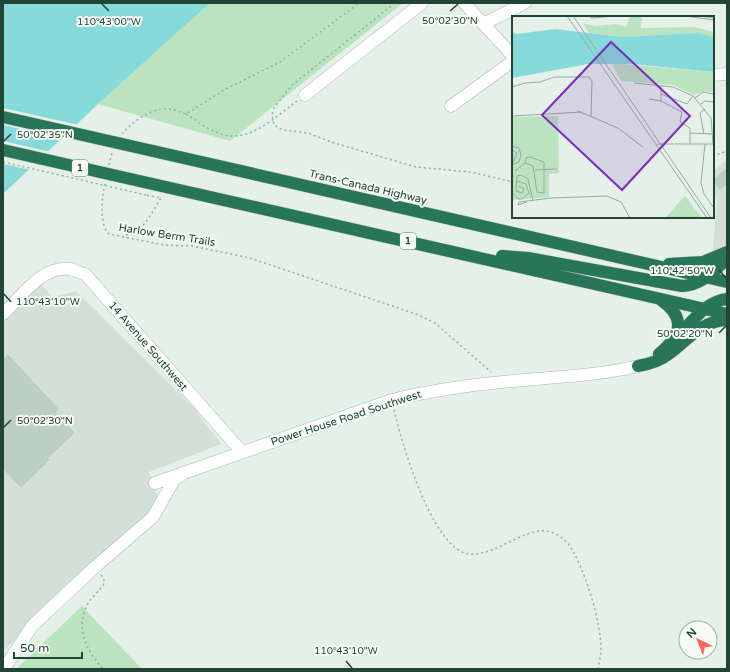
<svg xmlns="http://www.w3.org/2000/svg" width="730" height="672" font-family="'Varela Round',sans-serif">
  <style>
    .built { fill: #d3e0d8 }
    .green { fill: #bbe3c0 }
    .water { fill: #87dada }
    .pier { fill: #e5f0e9 }
    .building { fill: #bccec5; stroke: #b6cabf }
    .lines { fill: none; stroke-linecap: round; stroke-linejoin: round }
    .minor-casing { stroke: #a6b9b0; stroke-width: 13 }
    .highway-casing { stroke: #c1cbc7; stroke-width: 13 }
    .path { stroke: #81b79e; stroke-width: 1.5; stroke-dasharray: 2 3; stroke-linecap: butt }
    .minor { stroke: #fff; stroke-width: 12 }
    .highway { stroke: #29755a; stroke-width: 12 }
    .highway-bridge-casing { stroke: #c1cbc7; stroke-width: 13; stroke-linecap: butt }
    .path-bridge { stroke: #81b79e; stroke-width: 1.5; stroke-dasharray: 2 3; stroke-linecap: butt }
    .highway-bridge { stroke: #29755a; stroke-width: 12 }
    .ticks { fill: none; stroke: #214436; stroke-width: 1.5 }
    .labels { text-anchor: middle; dominant-baseline: central; stroke-width: 4; stroke-linejoin: round; paint-order: stroke }
    .shield { fill: #f6fbf8; stroke: #617b70; stroke-width: 1 }
    .shield-label { font-size: 10px; font-weight: bold; fill: #214436 }
    .street-label { font-size: 11px; fill: #214436; stroke: #f6fbf8 }
    .inset-road { fill: none; stroke: #97aba1; stroke-width: 1 }
    .view { fill: #7b2cbf; fill-opacity: 0.15; stroke: #7b2cbf; stroke-width: 2 }
    .inset-edge { fill: none; stroke: #214436; stroke-width: 2 }
    .ticks-label { font-size: 10px; text-anchor: middle; fill: #214436; stroke: #f6fbf8; stroke-width: 4; stroke-linejoin: round; paint-order: stroke }
  </style>
  <rect width="100%" height="100%" fill="#e5f0e9"/>
  <path class="built" d="M727,159V244L712,258L717,200L713,196V172Z
    M33,275L52,297L76,291L194,408L221,444L149,472L161,506L3,651V303Z"/>
  <path class="green" d="M210,3H403L230,141L98,104Z
    M82,606L142,669H16Z"/>
  <path class="water" d="M3,3H210L98,104L3,194Z"/>
  <path class="pier" d="M3,108L79,125L64,139L3,125Z
    M3,141L51,152L31,170L3,164Z"/>
  <path class="building" d="M727,168V183L720,189L713,181Z
    M8,355L58,409L55,412L74,433L47,458L49,460L21,487L3,468V360Z"/>
  <g class="lines">
    <g class="minor-casing">
      <path id="minor" d="M464,3L513,56
        M483,24L525,3
        M713,75L727,74
        M305,95L422,3
        M451,106L513,61
        M3,314C21,297 42,265 70,269C75,270 80,273 85,274L242,452
        M155,483L392,400C440,388 488,383 536,379C571,376 605,374 638,366
        M4,669L32,626L95,567L153,517L174,480L181,475"/>
    </g>
    <g class="highway-casing">
      <path id="highway" d="M153,151L727,282
        M157,185L727,314
        M502,256L528,258L682,286C702,285 713,272 727,259
        M669,264L703,262L727,252
        M678,336C692,322 706,301 727,299
        M659,354C681,336 687,318 661,300
        M638,366C650,364 660,361 670,353C689,339 701,321 727,320"/>
    </g>
    <path class="path" d="M395,3L292,85L274,108L272,114L274,125L283,130L308,133L331,142L416,167L470,172L513,182
      M186,114C197,121 207,129 218,133C248,145 274,118 297,101
      M122,134C132,122 151,108 167,109C173,109 180,112 186,114L224,90L280,62L359,3
      M713,156L727,151
      M109,165L112,153
      M105,184C102,195 99,226 109,234L164,245L192,246L250,258L416,314L435,323L491,372
      M126,235C144,232 152,212 161,198L146,195
      M394,410C402,444 429,536 462,552C486,563 522,528 546,531C554,532 564,538 569,545C584,566 601,622 601,648C601,655 599,662 598,669
      M101,575L105,582C100,591 90,598 86,607C76,631 87,651 103,669"/>
    <use href="#minor" class="minor"/>
    <use href="#highway" class="highway"/>
    <g class="highway-bridge-casing">
      <path id="highway-bridge" d="M3,117L153,151
        M3,150L157,185"/>
    </g>
    <path class="path-bridge" d="M3,162L146,195"/>
    <use href="#highway-bridge" class="highway-bridge"/>
  </g>
  <path class="ticks" d="M102,4L109,11M450,11L458,4M4,141L11,134M719,270L726,278M4,294L11,302M719,333L726,326M4,427L11,420M346,661L352,668"/>
  <g class="labels">
    <g class="shield">
      <rect x="72" y="160" width="16" height="16" rx="3"/>
      <rect x="400" y="233" width="16" height="16" rx="3"/>
    </g>
    <g class="shield-label">
      <text x="80" y="168">1</text>
      <text x="408" y="241">1</text>
    </g>
    <g class="street-label">
      <text transform="translate(368 187) rotate(13)">Trans-Canada Highway</text>
      <text transform="translate(167 235) rotate(9)">Harlow Berm Trails</text>
      <text transform="translate(148 346) rotate(49)">14 Avenue Southwest</text>
      <text transform="translate(346 418) rotate(-18)">Power House Road Southwest</text>
    </g>
  </g>
  <g transform="translate(512 16)">
    <rect width="202" height="202" fill="#e5f0e9"/>
    <path d="M118,0H130L129,12L182,11L202,16V22L185,17L109,21L77,17L71,7L83,10L104,8L114,11ZM99,47L202,56V76L193,75L182,79L161,69L109,65ZM46,100L47,157L37,158V181L1,184L0,198V101ZM173,180L190,202H153Z" fill="#bbe3c0"/>
    <path d="M43,13L109,21L185,17L202,21V56L120,48H76L0,62V16L5,18Z" fill="#87dada"/>
    <path class="inset-road" d="M55,0L195,202M61,0L199,202M78,0L79,2L103,0M173,0L202,4M187,0L202,2M122,67L161,71L181,80L199,102L201,128M0,71L13,67L28,66L42,61H77L80,65L79,100M149,78L175,88L181,80M183,82L191,76L202,78M137,83L149,85L170,96L168,106L178,112V128M149,85V70M189,88L193,85L202,86M66,95L106,112L131,131M0,100L70,96M178,117L201,118M192,118L188,97L193,93M145,128H162M163,128H202M193,128L189,167L192,178L202,192M0,130L7,132L9,139L7,146L0,149L5,137L0,134M23,154L45,153M3,155L13,147L21,150L25,176L32,177V146L18,141L14,142L13,147M9,159L16,163L21,185M7,170L12,173L10,177L4,175L5,160L9,159M0,176L6,183H10L17,177L14,168L5,165M15,186L6,189L7,186L39,182L95,180L109,186L118,202"/>
    <path class="view" d="M99,26L178,100L110,174L30,99Z"/>
    <rect width="202" height="202" class="inset-edge"/>
  </g>
  <g class="ticks-label">
    <text x="450" y="24">50°02'30"N</text>
    <text x="109" y="25">110°43'00"W</text>
    <text x="45" y="138">50°02'35"N</text>
    <text x="682" y="274">110°42'50"W</text>
    <text x="48" y="305">110°43'10"W</text>
    <text x="685" y="337">50°02'20"N</text>
    <text x="45" y="424">50°02'30"N</text>
    <text x="346" y="654">110°43'10"W</text>
  </g>
  <rect width="730" height="672" fill="none" stroke="#214436" stroke-width="8"/>
  <g transform="translate(698 640) rotate(317)"><circle r="19" fill="#f6fbf8" stroke="#a1b2aa"/>
  <path d="M0-3L7 15L0 10L-7 15Z" fill="#ff6553"/>
  <text y="-6" font-size="11" font-weight="bold" text-anchor="middle" fill="#214436">N</text>
  </g>
  <path d="M14 652v6h68v-6" fill="none" stroke="#214436" stroke-width="2"/>
  <text x="20" y="652" font-size="12" fill="#214436" stroke="#f6fbf8" stroke-width="3" paint-order="stroke">50 m</text>
</svg>
